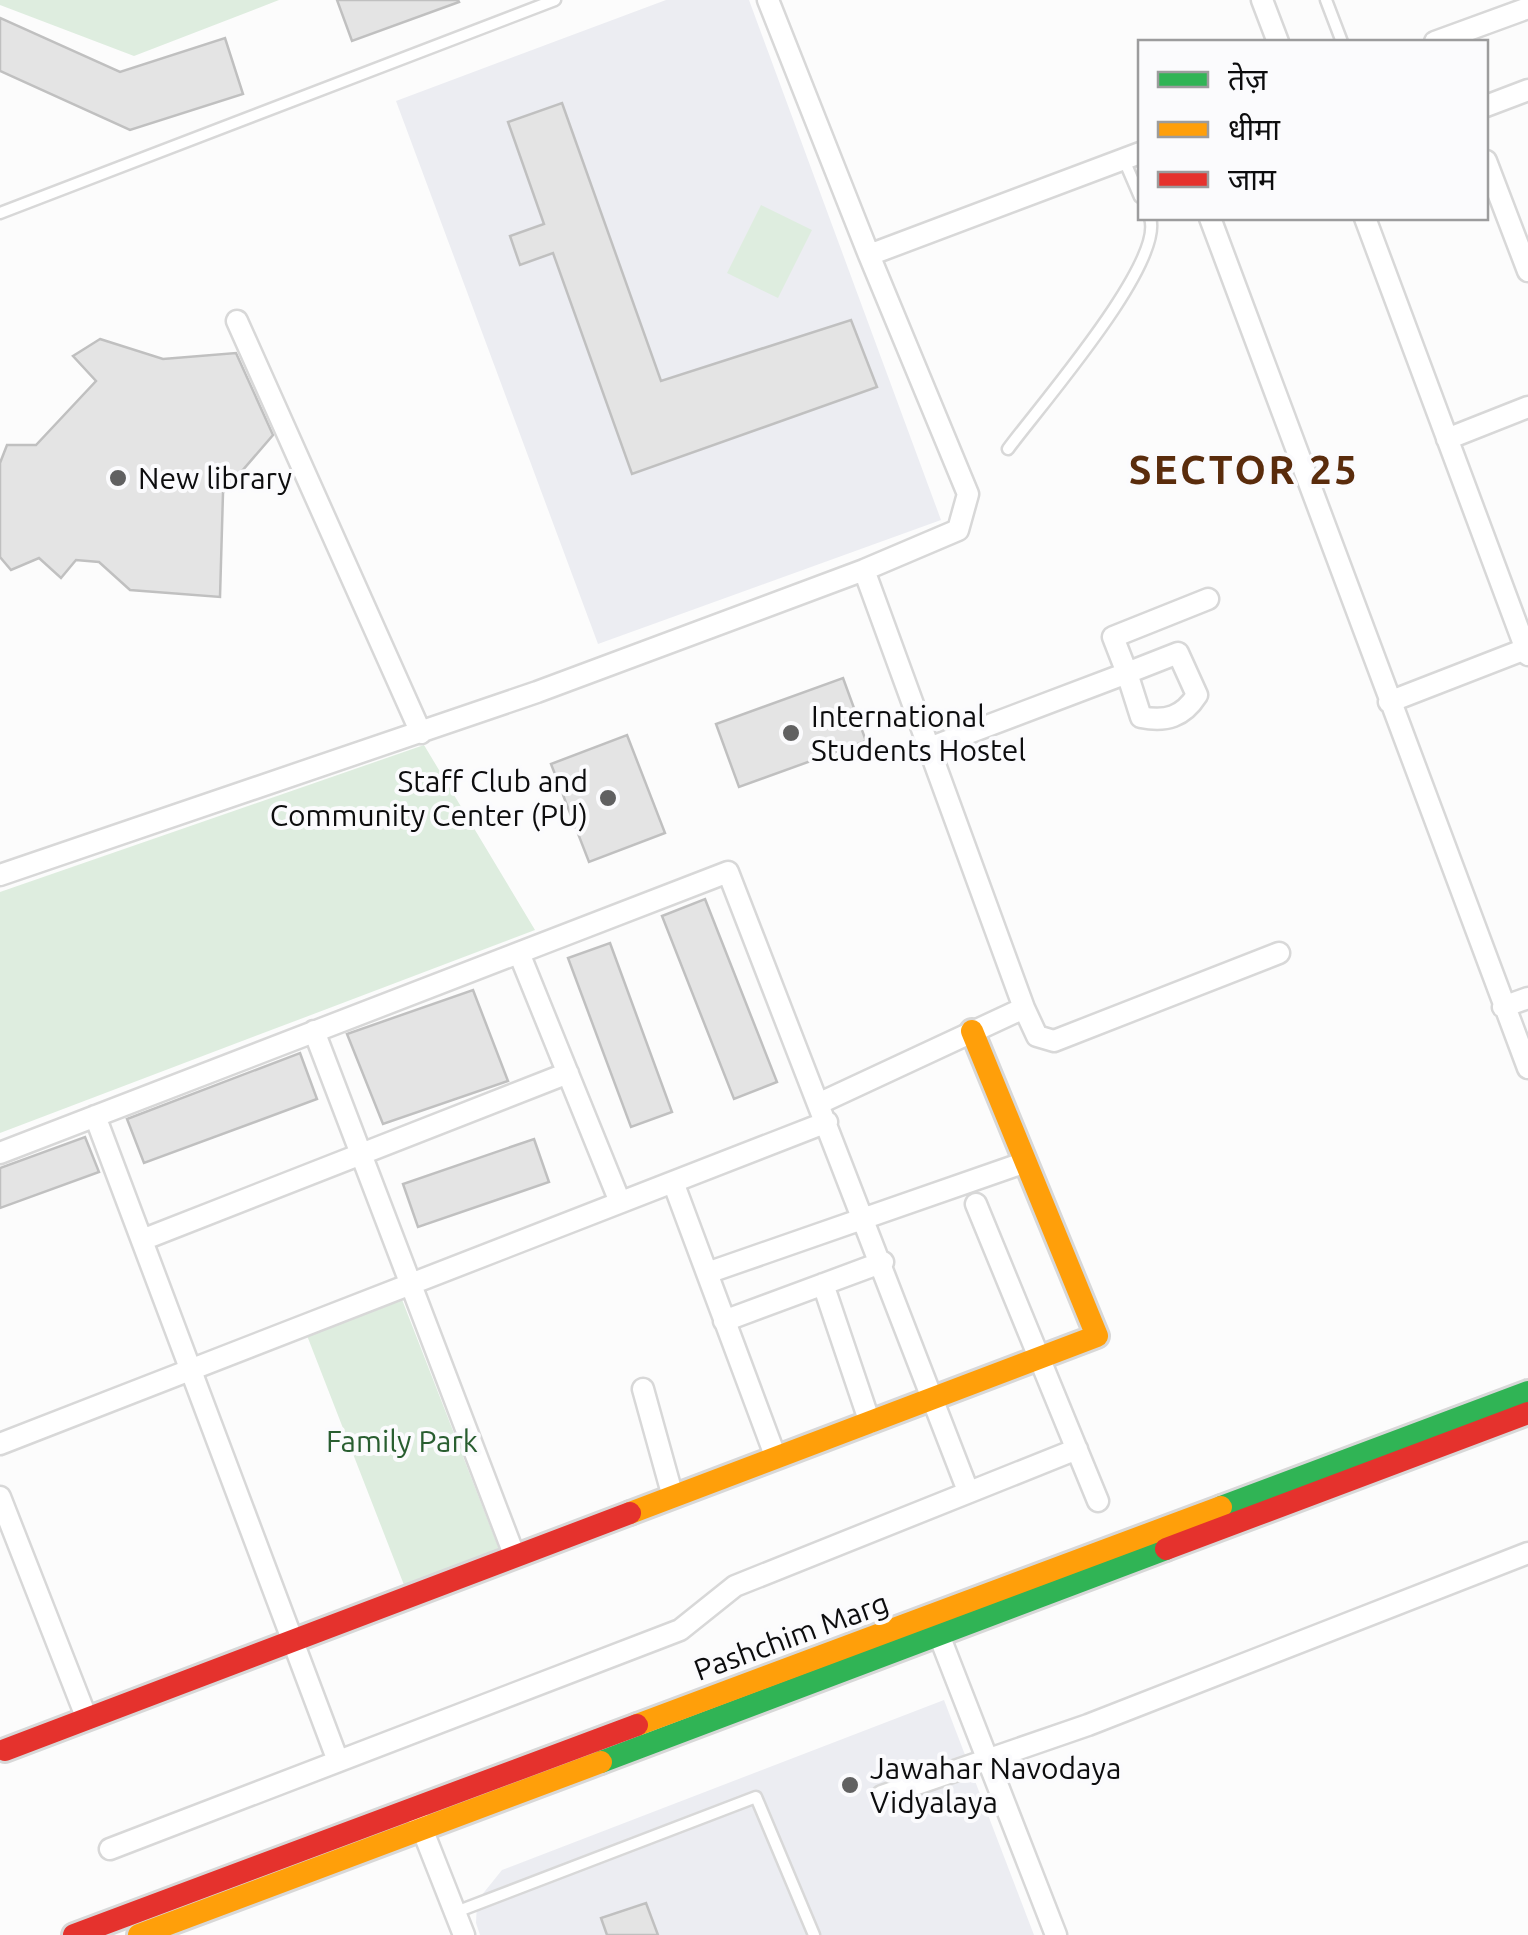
<svg xmlns="http://www.w3.org/2000/svg" width="1528" height="1935" font-family="Ubuntu,'Noto Sans Devanagari',sans-serif">
  <style>
    .built { fill: #ecedf2 }
    .green { fill: #deeddf }
    .building { fill: #e4e4e4; stroke: #c0c0c0; stroke-width: 2.5 }
    .lines { fill: none; stroke-linecap: round; stroke-linejoin: round }
    .lane-casing { stroke: #d8d8d8; stroke-width: 15 }
    .street-casing { stroke: #d8d8d8; stroke-width: 25 }
    .fast-casing { stroke: #d8d8d8; stroke-width: 28 }
    .slow-casing { stroke: #d8d8d8; stroke-width: 28 }
    .jam-casing { stroke: #d8d8d8; stroke-width: 28 }
    .lane { stroke: #fff; stroke-width: 10 }
    .street { stroke: #fff; stroke-width: 20 }
    .fast { stroke: #30b455; stroke-width: 22 }
    .slow { stroke: #ff9f0a; stroke-width: 22 }
    .jam { stroke: #e5322d; stroke-width: 22 }
    .poi-dot { fill: #616161; stroke: #fbfbfd; stroke-width: 4 }
    .labels { text-anchor: middle; dominant-baseline: central; stroke-width: 8; stroke-linejoin: round; paint-order: stroke }
    .poi-label { font-size: 30px; fill: #0d0d0e; stroke: #fbfbfd; text-anchor: start }
    .park-label { font-size: 30px; fill: #295e30; stroke: #fbfbfd }
    .street-label { font-size: 30px; fill: #0d0d0e; stroke: #fbfbfd }
    .district-label { font-size: 40px; font-weight: bold; letter-spacing: 2.5px; fill: #5a2c0c; stroke: #fbfbfd }
  </style>
  <rect width="100%" height="100%" fill="#fcfcfc"/>
  <path class="built" d="M666,0H749L941,520L598,644L396,101Z
    M944,1700L1034,1935H480L476,1923L477,1901L502,1870Z"/>
  <path class="green" d="M0,0H279L134,56L0,5Z
    M761,205L812,230L778,298L727,273Z
    M424,745L535,930L0,1133V892Z
    M401,1297L499,1549L404,1585L306,1333Z"/>
  <path class="building" d="M337,0H458L459,2L352,41Z
    M0,18L120,72L225,38L243,94L130,130L0,71Z
    M562,103L661,381L851,320L877,387L632,474L553,253L520,265L510,236L544,224L508,122Z
    M100,339L163,359L236,353L273,435L223,493L220,597L130,590L99,562L76,560L61,578L39,558L11,570L0,557V463L7,445H36L96,381L73,356Z
    M843,678L866,741L739,787L716,724Z
    M627,735L665,833L589,862L551,764Z
    M705,899L777,1082L734,1099L662,916Z
    M610,943L672,1112L631,1127L568,958Z
    M473,990L508,1081L383,1124L347,1034Z
    M300,1053L317,1099L144,1163L127,1119Z
    M85,1137L99,1172L0,1208V1168Z
    M534,1139L549,1182L418,1227L403,1184Z
    M646,1903L658,1935H607L601,1918Z"/>
  <g class="lines">
    <g class="lane-casing">
      <path id="lane" d="M1326,0L1342,42
        M1124,160L1140,197
        M0,213L555,0
        M1008,449C1038,408 1165,263 1150,218
        M456,1912L756,1797L814,1935"/>
    </g>
    <g class="street-casing">
      <path id="street" d="M768,0L869,255L1140,153
        M1262,0L1278,42
        M1435,42L1528,8
        M1486,106L1528,90
        M1486,161L1528,271
        M1210,218L1528,1068
        M1365,218L1528,655
        M237,321L421,733
        M1447,439L1528,407
        M1178,653L1197,695C1183,717 1166,722 1141,717L1127,673Z
        M1389,702L1528,648
        M929,748L1127,673L1113,637L1208,599
        M0,875L537,692L864,570L958,530L968,494L869,255
        M519,953L620,1202
        M1503,1007L1528,998
        M1024,1008L1037,1036L1054,1041L1279,953
        M314,1031L515,1557
        M820,1103L1024,1008L864,570
        M95,1116L338,1761
        M0,1153L728,872L968,1491
        M673,1182L776,1458
        M976,1204L1098,1501
        M142,1240L568,1073
        M707,1273L1026,1162
        M823,1284L870,1423
        M724,1321L883,1262
        M643,1389L673,1497
        M0,1444L827,1122
        M0,1497L87,1719
        M939,1635L1056,1935
        M882,1796L1088,1725L1528,1553
        M417,1816L464,1935
        M110,1849L680,1630L735,1586L1077,1449"/>
    </g>
    <g class="fast-casing">
      <path id="fast" d="M1221,1507L1528,1392
        M601,1762L1166,1549"/>
    </g>
    <g class="slow-casing">
      <path id="slow" d="M630,1513L1097,1336L972,1031
        M637,1725L1221,1507
        M139,1935L601,1762"/>
    </g>
    <g class="jam-casing">
      <path id="jam" d="M1166,1549L1528,1413
        M5,1750L630,1513
        M74,1935L637,1725"/>
    </g>
    <use href="#lane" class="lane"/>
    <use href="#street" class="street"/>
    <use href="#fast" class="fast"/>
    <use href="#slow" class="slow"/>
    <use href="#jam" class="jam"/>
  </g>
  <g class="poi-dot">
    <circle cx="118" cy="478" r="10"/>
    <circle cx="791" cy="733" r="10"/>
    <circle cx="608" cy="798" r="10"/>
    <circle cx="850" cy="1785" r="10"/>
  </g>
  <g class="labels">
    <g class="poi-label">
      <text x="138" y="478">New library</text>
      <text x="811" y="716">International<tspan x="811" dy="34">Students Hostel</tspan></text>
      <text x="588" y="781" text-anchor="end">Staff Club and<tspan x="588" dy="34">Community Center (PU)</tspan></text>
      <text x="870" y="1768">Jawahar Navodaya<tspan x="870" dy="34">Vidyalaya</tspan></text>
    </g>
    <g class="park-label">
      <text x="402" y="1441">Family Park</text>
    </g>
    <g class="street-label">
      <text transform="translate(791 1636) rotate(-20)">Pashchim Marg</text>
    </g>
    <g class="district-label">
      <text x="1244" y="469">SECTOR 25</text>
    </g>
  </g>
  <rect x="1138" y="40" width="350" height="180" fill="#fbfbfd" stroke="#9c9c9d" stroke-width="2.5"/>
  <rect x="1158" y="72" width="50" height="15" fill="#30b455" stroke="#9c9c9d" stroke-width="2.5"/>
  <text x="1228" y="90" font-size="30" fill="#0d0d0e">तेज़</text>
  <rect x="1158" y="122" width="50" height="15" fill="#ff9f0a" stroke="#9c9c9d" stroke-width="2.5"/>
  <text x="1228" y="140" font-size="30" fill="#0d0d0e">धीमा</text>
  <rect x="1158" y="172" width="50" height="15" fill="#e5322d" stroke="#9c9c9d" stroke-width="2.5"/>
  <text x="1228" y="190" font-size="30" fill="#0d0d0e">जाम</text>
</svg>
